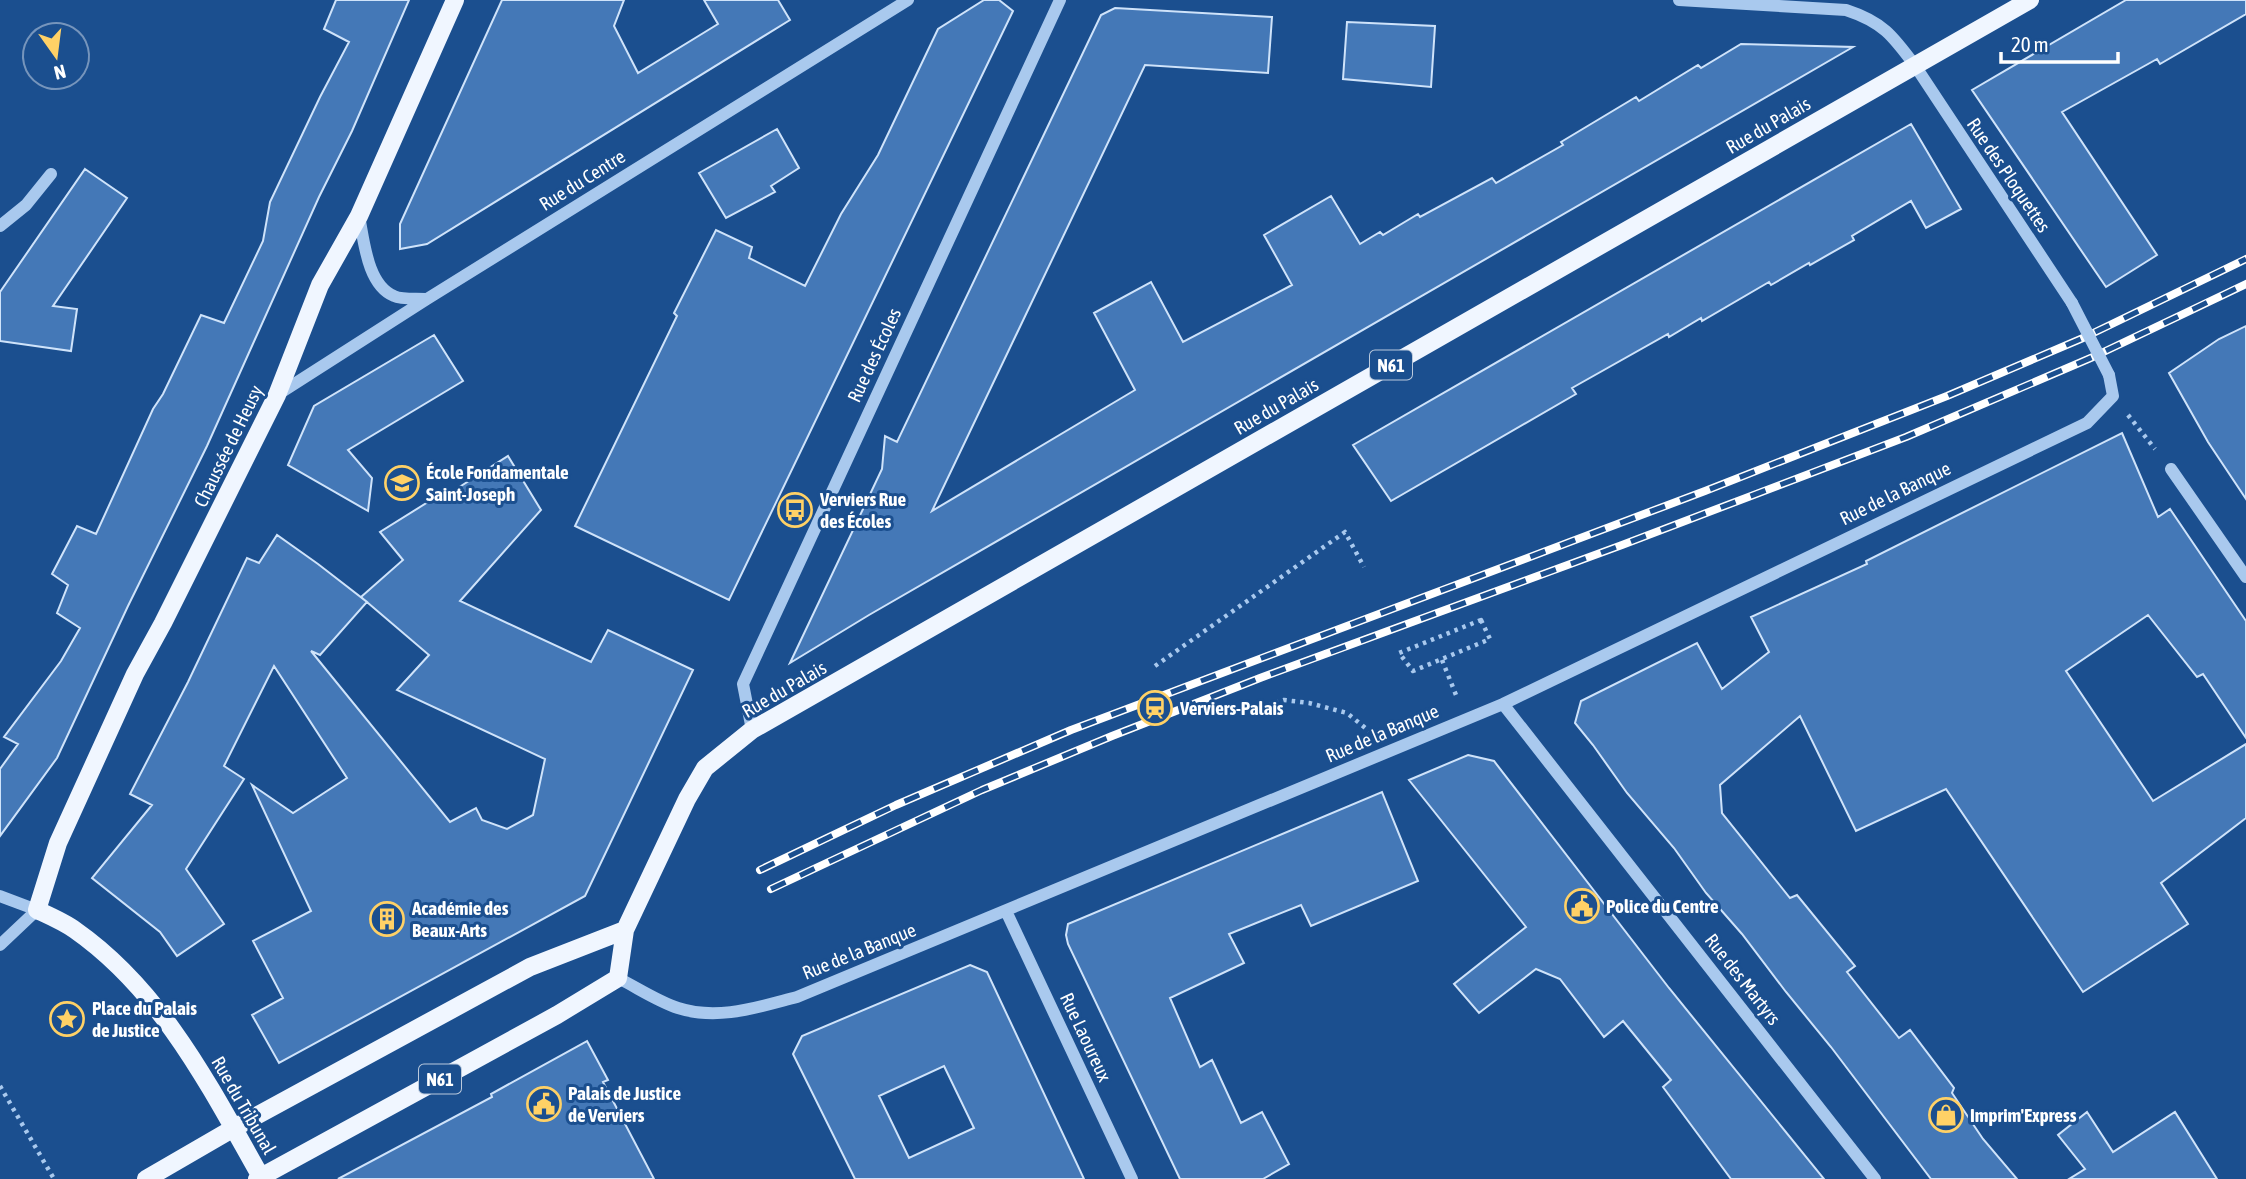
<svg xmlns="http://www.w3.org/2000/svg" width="2246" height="1179" font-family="'Asap Condensed',sans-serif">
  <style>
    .building { fill: #4478b7; stroke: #cfe3fa; stroke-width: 2; fill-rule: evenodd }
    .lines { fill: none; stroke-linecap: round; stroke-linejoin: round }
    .path { stroke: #a9c9ee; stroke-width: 4.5; stroke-dasharray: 3.5 5; stroke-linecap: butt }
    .minor { stroke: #a9c9ee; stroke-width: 12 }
    .major { stroke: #f0f6ff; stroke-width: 18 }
    .rail-casing { stroke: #fff; stroke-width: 8 }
    .rail { stroke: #1b4f8f; stroke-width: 5; stroke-dasharray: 16; stroke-linecap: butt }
    .minor-bridge { stroke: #a9c9ee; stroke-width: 12 }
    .labels { text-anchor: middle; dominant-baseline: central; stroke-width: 6; stroke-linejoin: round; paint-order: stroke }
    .shield { fill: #1b4f8f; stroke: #bbcadd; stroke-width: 2 }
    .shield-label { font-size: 18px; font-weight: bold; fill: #fff }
    .street-label { font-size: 19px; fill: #fff; stroke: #1b4f8f }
    .poi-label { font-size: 19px; font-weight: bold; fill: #fff; stroke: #1b4f8f; text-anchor: start }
  </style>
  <rect width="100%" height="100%" fill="#1b4f8f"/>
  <path class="building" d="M336,0H409L352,131L319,197L207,446L128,606L57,758L0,836V769L18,744L4,737L61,661L80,628L57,613L68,585L52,574L77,526L96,534L153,409L163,394L201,315L224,323L263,241L270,202L320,97L349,42L324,29Z
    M502,0H624L614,26L638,73L718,24L704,0H778L790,20L427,244L400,249V224Z
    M984,0H999L1013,11L729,600L575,526L677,316L674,313L716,230L752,247L749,258L805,286L841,214L878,155L938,29Z
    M2126,0H2246V14L2160,64L2157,59L2062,112L2157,255L2106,287L1972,90Z
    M1115,8L1272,17L1268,73L1145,65L932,511L1135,390L1094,313L1151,282L1183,342L1292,285L1264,235L1331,196L1360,244L1380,232L1383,235L1418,214L1420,217L1492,178L1496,183L1563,145L1561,142L1636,97L1639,101L1698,65L1701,68L1741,44L1853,47L869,615L790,663L882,469L885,436L897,442L1101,15Z
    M1347,22L1435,26L1431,87L1343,79Z
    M1911,124L1961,209L1926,228L1911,201L1852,236L1854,240L1810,265L1809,263L1771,285L1769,282L1702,321L1701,318L1669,337L1668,334L1572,388L1576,394L1391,501L1353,445Z
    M777,129L799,168L771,186L775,192L726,218L699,173Z
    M85,169L127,198L53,306L77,309L71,351L0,341V292Z
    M2246,326V499L2208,442L2169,373L2219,339Z
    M434,335L463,381L348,450L372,478L368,511L288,465L314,406Z
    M2122,433L2158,517L2170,509L2246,621V738L2203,674L2197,677L2148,615L2066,671L2153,801L2246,744V818L2161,883L2188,924L2083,992L1946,789L1856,831L1800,716L1720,785L1722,813L1790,898L1797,895L1855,966L1847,972L1899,1038L1910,1030L1954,1088L1952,1093L1983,1139L2017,1179H1931L1831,1047L1786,992L1742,934L1706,893L1674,848L1627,793L1593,745L1575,723L1581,701L1697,643L1722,689L1769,652L1751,617L1867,564L1866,561Z
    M508,456L541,510L460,601L591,662L608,630L693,670L585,896L279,1063L252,1015L283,998L253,941L311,911L252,785L293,813L347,778L274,666L224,766L244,779L186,869L224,924L177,956L160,932L92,878L152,805L130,794L188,682L247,558L259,563L277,535L318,564L367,602L320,655L311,651L450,822L476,808L482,820L507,829L533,815L545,759L397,690L429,655L361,597L403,560L380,532L444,492L450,493Z
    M1468,755L1494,761L1669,988L1824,1179H1731L1663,1087L1671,1080L1623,1021L1604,1037L1560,979L1536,969L1479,1013L1454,984L1526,927L1409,780Z
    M1382,792L1418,881L1311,926L1301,905L1229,934L1244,963L1170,998L1200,1067L1212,1060L1241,1123L1262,1112L1289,1164L1263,1179H1180L1068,944L1066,935L1068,924Z
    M970,965L987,972L1084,1179H855L793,1054L802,1036ZM944,1066L974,1128L909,1158L879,1096Z
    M587,1041L608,1080L603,1082L654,1179H338L492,1097L491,1094Z
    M2087,1112L2113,1152L2175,1112L2217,1179H2069L2085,1169L2058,1135Z"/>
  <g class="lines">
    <path class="path" d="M2128,415L2155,449
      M1481,620L1490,639L1413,671L1399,653Z
      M1442,660L1456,695
      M1155,666L1345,532L1364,567
      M1251,711L1284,700L1309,703L1347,713L1369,731
      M0,1086L54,1179"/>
    <path class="minor" d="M1679,0L1846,10C1883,22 1893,36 1916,67L2072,303
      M359,216C364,240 367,285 394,296C402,300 418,298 427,299
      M0,226L26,205L51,174
      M277,395L427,299L908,0
      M2171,469L2246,577
      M1503,704L1875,1179
      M752,730L743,684L1060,0
      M0,896L37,910L0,945
      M1006,911L1132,1179
      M618,978C638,988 657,1001 678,1008C718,1021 758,1007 797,997L1503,704L2087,423L2113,396L2109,375"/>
    <path class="major" d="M261,1177C210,1087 162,991 75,930C64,922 50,916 37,910L58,843L135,674L163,623L277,395L320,285L359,216L455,0
      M146,1179L234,1128L530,967L625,930
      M257,1179L557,1015L618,978L625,930L687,799L705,768L752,730L2030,0"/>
    <g class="rail-casing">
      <path id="rail" d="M760,870L896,805L1071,730L1705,491L1947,396L2083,338L2246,259
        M771,889L982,790L1112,736L1260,678L1622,545L1906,437L2093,357L2246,284"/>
    </g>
    <use href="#rail" class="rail"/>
    <path class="minor-bridge" d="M2072,303L2109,375"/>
  </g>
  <defs>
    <g id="school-ring" transform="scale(1.75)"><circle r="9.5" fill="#1b4f8f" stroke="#ffd166" stroke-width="1.5"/><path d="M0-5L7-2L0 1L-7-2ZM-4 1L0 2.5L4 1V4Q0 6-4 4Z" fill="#ffd166"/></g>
    <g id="bus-ring" transform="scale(1.75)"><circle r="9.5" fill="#1b4f8f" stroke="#ffd166" stroke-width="1.5"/><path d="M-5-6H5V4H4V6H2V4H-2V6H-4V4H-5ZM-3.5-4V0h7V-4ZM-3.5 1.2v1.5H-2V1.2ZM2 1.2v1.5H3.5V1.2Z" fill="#ffd166"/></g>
    <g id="station-ring" transform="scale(1.75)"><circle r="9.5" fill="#1b4f8f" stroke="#ffd166" stroke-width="1.5"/><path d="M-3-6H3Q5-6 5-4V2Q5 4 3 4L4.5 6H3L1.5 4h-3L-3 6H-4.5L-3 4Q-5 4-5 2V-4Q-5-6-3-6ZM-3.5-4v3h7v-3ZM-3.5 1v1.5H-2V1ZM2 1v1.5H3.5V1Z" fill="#ffd166"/></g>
    <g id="civic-ring" transform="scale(1.75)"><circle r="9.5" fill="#1b4f8f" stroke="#ffd166" stroke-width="1.5"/><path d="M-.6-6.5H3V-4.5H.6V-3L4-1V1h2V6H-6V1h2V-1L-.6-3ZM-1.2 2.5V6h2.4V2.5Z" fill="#ffd166"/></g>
    <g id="building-ring" transform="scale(1.75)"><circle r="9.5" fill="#1b4f8f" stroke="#ffd166" stroke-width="1.5"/><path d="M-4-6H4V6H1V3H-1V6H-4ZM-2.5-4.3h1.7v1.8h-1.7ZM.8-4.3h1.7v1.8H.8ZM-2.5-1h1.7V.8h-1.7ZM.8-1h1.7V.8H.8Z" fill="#ffd166"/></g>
    <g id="sight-ring" transform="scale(1.75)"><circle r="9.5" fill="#1b4f8f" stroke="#ffd166" stroke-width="1.5"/><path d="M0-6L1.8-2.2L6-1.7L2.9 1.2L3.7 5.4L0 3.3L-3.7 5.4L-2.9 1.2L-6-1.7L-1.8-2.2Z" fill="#ffd166"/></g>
    <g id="shop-ring" transform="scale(1.75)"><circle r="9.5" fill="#1b4f8f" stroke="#ffd166" stroke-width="1.5"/><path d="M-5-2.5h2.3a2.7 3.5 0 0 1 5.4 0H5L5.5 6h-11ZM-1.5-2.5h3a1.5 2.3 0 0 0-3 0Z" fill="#ffd166"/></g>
  </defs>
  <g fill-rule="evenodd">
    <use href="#school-ring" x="402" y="483"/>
    <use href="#bus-ring" x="795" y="510"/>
    <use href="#station-ring" x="1155" y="708"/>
    <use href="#civic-ring" x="1582" y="906"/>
    <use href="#building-ring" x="387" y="919"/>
    <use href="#sight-ring" x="67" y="1019"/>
    <use href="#civic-ring" x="544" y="1104"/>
    <use href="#shop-ring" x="1946" y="1115"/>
  </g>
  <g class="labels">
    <g class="shield">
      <rect x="1370" y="350.5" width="42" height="29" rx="5"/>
      <rect x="419" y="1064.5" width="42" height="29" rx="5"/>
    </g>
    <g class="shield-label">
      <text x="1391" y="365">N61</text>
      <text x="440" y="1079">N61</text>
    </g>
    <g class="street-label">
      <text transform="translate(1768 125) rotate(-30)">Rue du Palais</text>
      <text transform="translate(2009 175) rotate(56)">Rue des Ploquettes</text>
      <text transform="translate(582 180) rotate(-32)">Rue du Centre</text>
      <text transform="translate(874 355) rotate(-65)">Rue des Écoles</text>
      <text transform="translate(1276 406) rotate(-30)">Rue du Palais</text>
      <text transform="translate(228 446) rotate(-64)">Chaussée de Heusy</text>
      <text transform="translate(1895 493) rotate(-26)">Rue de la Banque</text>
      <text transform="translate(784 689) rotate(-30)">Rue du Palais</text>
      <text transform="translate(1382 733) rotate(-23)">Rue de la Banque</text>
      <text transform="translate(859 951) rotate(-22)">Rue de la Banque</text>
      <text transform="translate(1743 979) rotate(52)">Rue des Martyrs</text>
      <text transform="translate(1086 1037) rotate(65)">Rue Laoureux</text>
      <text transform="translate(244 1105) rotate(60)">Rue du Tribunal</text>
    </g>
    <g class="poi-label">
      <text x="426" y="472">École Fondamentale<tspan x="426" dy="22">Saint-Joseph</tspan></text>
      <text x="820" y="499">Verviers Rue<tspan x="820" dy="22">des Écoles</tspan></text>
      <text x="1180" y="708">Verviers-Palais</text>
      <text x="1606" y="906">Police du Centre</text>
      <text x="412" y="908">Académie des<tspan x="412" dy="22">Beaux-Arts</tspan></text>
      <text x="92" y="1008">Place du Palais<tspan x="92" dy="22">de Justice</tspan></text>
      <text x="568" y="1093">Palais de Justice<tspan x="568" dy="22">de Verviers</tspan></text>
      <text x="1970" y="1115">Imprim'Express</text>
    </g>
  </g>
  <g transform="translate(56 56) rotate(166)"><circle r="33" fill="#1b4f8f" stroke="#7695bc" stroke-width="2"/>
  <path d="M0-5L12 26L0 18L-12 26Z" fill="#ffd166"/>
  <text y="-10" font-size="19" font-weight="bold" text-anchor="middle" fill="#ffffff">N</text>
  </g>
  <path d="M2001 52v10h117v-10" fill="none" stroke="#ffffff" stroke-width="3.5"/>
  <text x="2011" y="52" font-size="21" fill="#ffffff" stroke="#1b4f8f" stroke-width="5" paint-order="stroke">20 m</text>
</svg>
